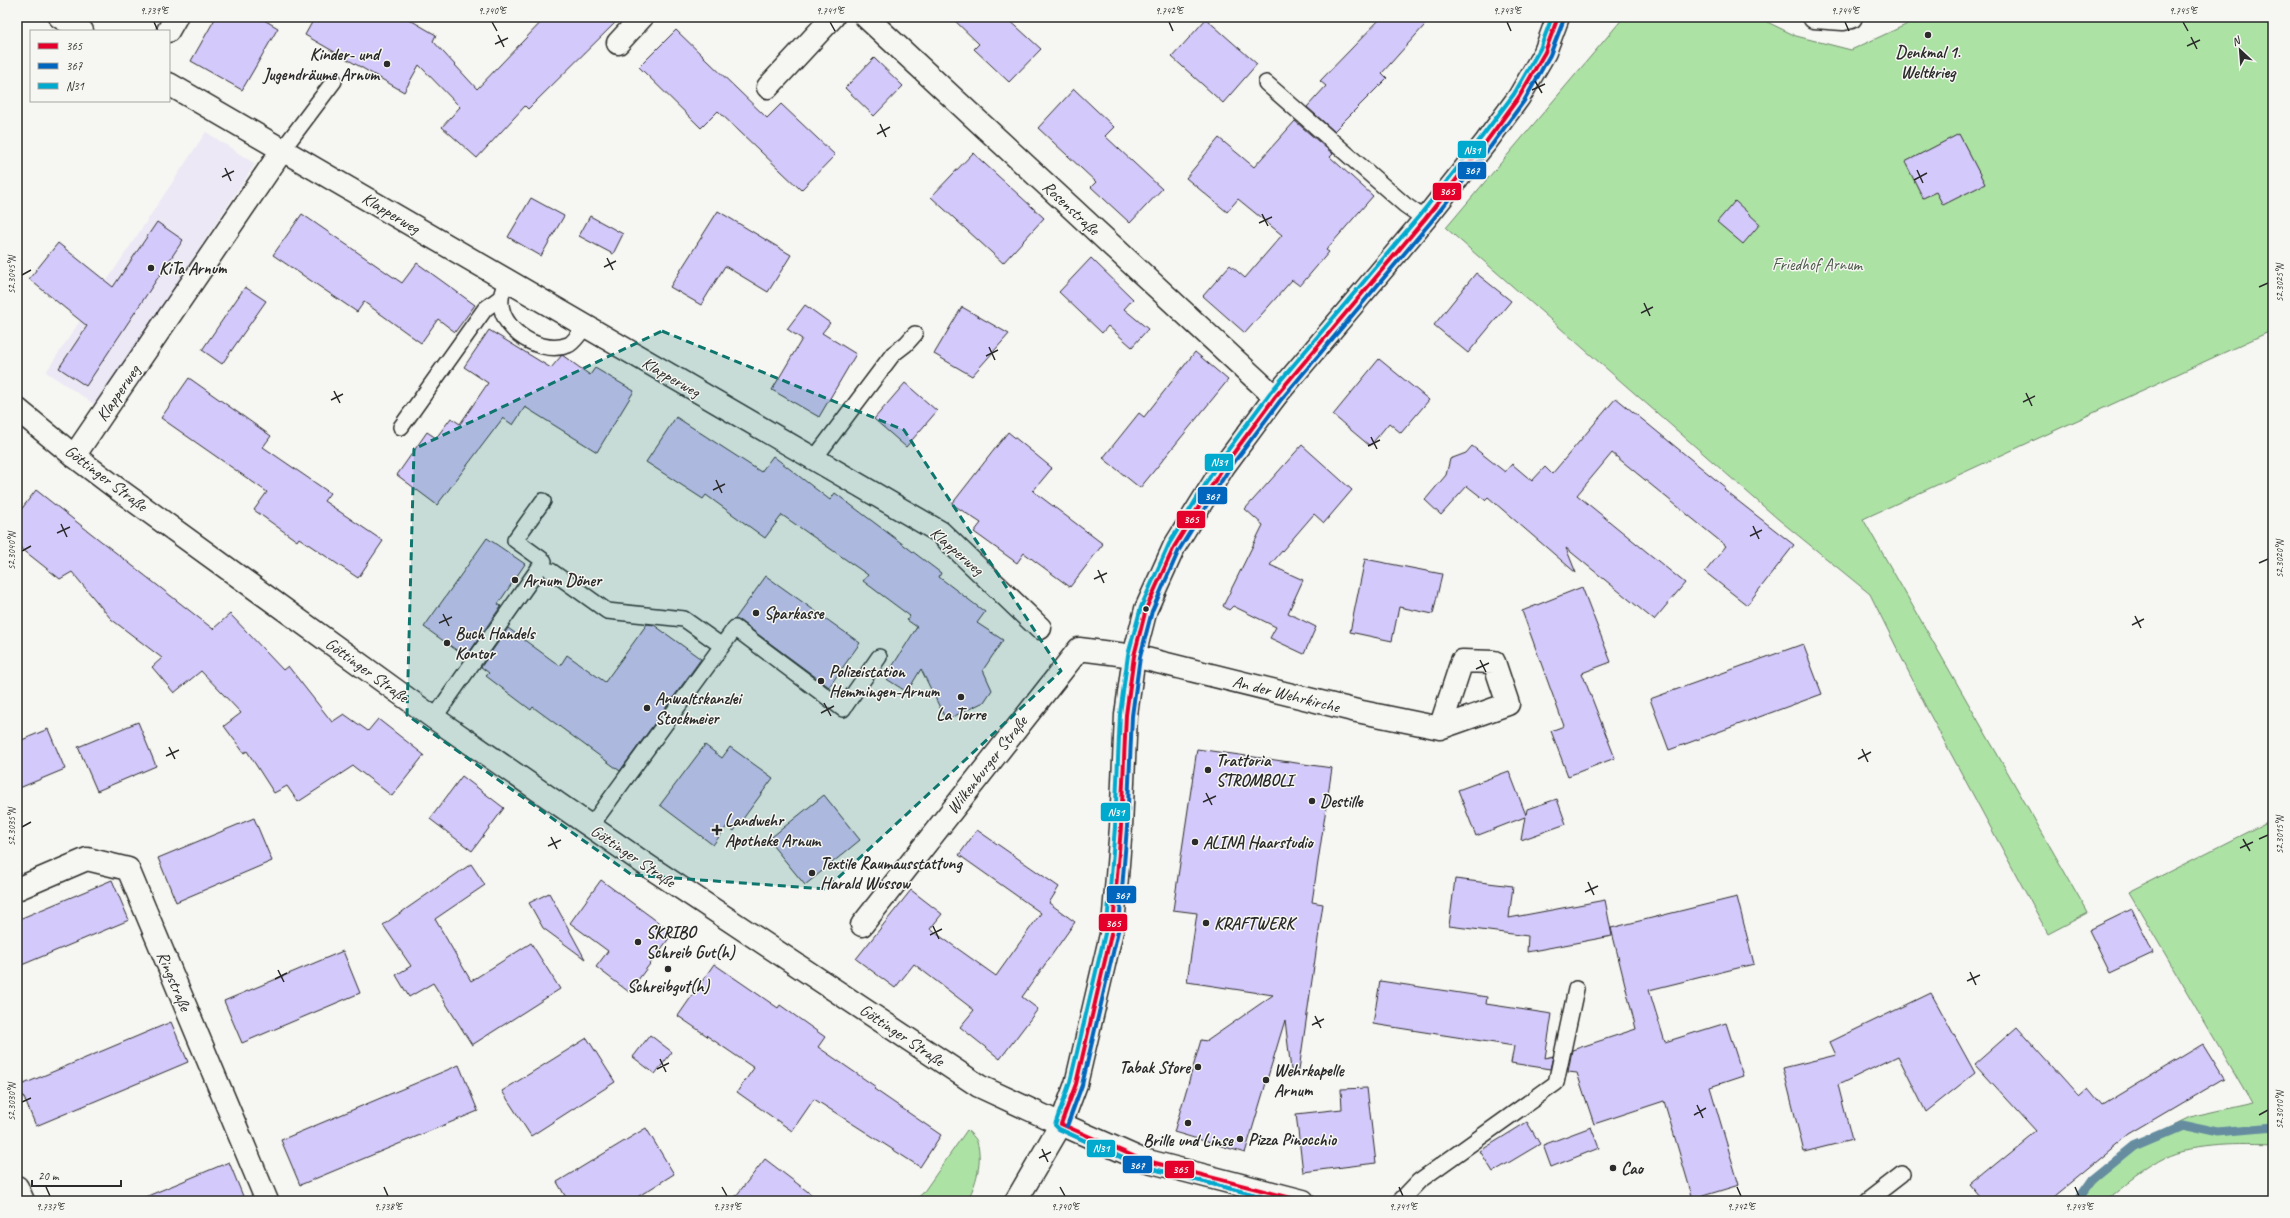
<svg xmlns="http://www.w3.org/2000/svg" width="2290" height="1218" font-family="Caveat,sans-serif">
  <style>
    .built { fill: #ece8f5 }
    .green { fill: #ade2a5; stroke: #6c8668 }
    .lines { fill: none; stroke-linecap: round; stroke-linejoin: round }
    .stream { stroke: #658d9f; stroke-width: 9 }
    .building { fill: #d4c9fb; stroke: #2b2b2b }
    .service-casing { stroke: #2b2b2b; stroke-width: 18 }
    .minor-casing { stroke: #2b2b2b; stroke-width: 25 }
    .tertiary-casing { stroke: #2b2b2b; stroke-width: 25 }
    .secondary-casing { stroke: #2b2b2b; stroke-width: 25 }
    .service { stroke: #f6f6f2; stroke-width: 15 }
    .minor { stroke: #f6f6f2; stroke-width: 22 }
    .tertiary { stroke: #f6f6f2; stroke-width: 22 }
    .secondary { stroke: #f6f6f2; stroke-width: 22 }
    .bus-1-casing { stroke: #f6f6f2; stroke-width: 7 }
    .bus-2-casing { stroke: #f6f6f2; stroke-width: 7 }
    .bus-3-casing { stroke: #f6f6f2; stroke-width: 7 }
    .bus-1 { stroke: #e4002b; stroke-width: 4 }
    .bus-2 { stroke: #0065bd; stroke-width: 4 }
    .bus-3 { stroke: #00a9ce; stroke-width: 4 }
    .marked { fill: #0f766e; fill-opacity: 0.2; stroke: #0f766e; stroke-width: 3; stroke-dasharray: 8 5; stroke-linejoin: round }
    .ticks { fill: none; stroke: #2b2b2b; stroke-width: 1.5 }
    .poi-dot { fill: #2b2b2b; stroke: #f6f6f2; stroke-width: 1.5 }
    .labels { text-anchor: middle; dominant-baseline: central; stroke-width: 3; stroke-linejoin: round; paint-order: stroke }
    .poi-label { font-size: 17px; font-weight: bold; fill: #2b2b2b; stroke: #f6f6f2; text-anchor: start }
    .street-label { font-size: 17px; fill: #2b2b2b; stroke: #f6f6f2 }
    .park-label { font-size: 17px; fill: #4c594a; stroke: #f6f6f2 }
    .line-badge { stroke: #f6f6f2; stroke-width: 1.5 }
    .badge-label { font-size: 11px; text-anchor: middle; font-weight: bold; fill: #fff }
    .neatline { fill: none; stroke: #2b2b2b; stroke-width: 1.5 }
    .ticks-label { font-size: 10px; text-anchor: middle; fill: #2b2b2b }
  </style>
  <rect width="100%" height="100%" fill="#f6f6f2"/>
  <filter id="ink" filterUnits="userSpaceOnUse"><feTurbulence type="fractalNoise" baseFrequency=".025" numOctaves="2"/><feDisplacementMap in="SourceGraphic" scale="8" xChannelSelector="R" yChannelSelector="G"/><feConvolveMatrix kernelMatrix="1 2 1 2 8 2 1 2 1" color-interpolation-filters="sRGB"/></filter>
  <g filter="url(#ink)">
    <path class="built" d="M206,132L255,164L96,405L46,372Z"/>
    <path class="green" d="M1624,17H1757L1796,36L1851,50L1923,17H2273V330L1863,519L2088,913L2048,934L1928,711L1870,594L1778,519L1446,228Z
      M2273,819V1146C2243,1145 2194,1144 2166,1158C2145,1169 2124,1185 2106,1201H2078L2133,1144L2189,1117L2252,1103L2129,892Z
      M967,1130C970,1133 976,1138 977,1142C983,1161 976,1185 967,1201H914L923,1193Z"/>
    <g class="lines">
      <path class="stream" d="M2077,1201L2092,1180L2134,1146L2181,1126L2218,1134L2273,1129"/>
    </g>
    <path class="building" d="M216,17H259L278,28L242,90L191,61Z
      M315,17H405L436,35L433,41L477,89L546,17H621L528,109L525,106L477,158L442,127L460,107L419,65L404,92L305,35Z
      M951,17H1006L1041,49L1009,82L974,49L979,44Z
      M1382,17H1432L1382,73L1387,78L1334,131L1307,107L1326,86L1320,81Z
      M1206,19L1257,64L1223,103L1172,57Z
      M676,30L767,118L781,104L835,155L801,190L718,111L701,128L639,67Z
      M874,58L903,86L874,116L845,88Z
      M1074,89L1114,127L1105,136L1162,189L1130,223L1091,187L1096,182L1038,128Z
      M1295,121L1333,154L1330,157L1373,196L1326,250L1329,252L1300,286L1292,280L1245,333L1203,296L1230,265L1245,278L1282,235L1238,199L1227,212L1186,178L1219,138L1254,167Z
      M1959,134L1985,184L1943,205L1936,192L1923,198L1905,162Z
      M973,153L1044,218L1003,263L931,197Z
      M531,198L564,216L541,256L508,237Z
      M1735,201L1760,224L1743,244L1717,222Z
      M718,211L791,255L768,292L725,266L701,305L670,287Z
      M302,214L402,283L417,263L475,305L455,332L438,319L421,343L364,302L357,312L273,255Z
      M590,216L623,234L613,254L579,236Z
      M157,222L183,240L86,386L59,368L87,326L29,279L58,243L113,287Z
      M1091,258L1133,299L1124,309L1148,329L1132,347L1108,326L1102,333L1059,292Z
      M1476,273L1511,301L1468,353L1434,325Z
      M245,287L266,301L222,364L202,350Z
      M805,305L830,323L822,333L856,354L819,417L772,390L802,339L787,329Z
      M962,307L1009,334L972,376L934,354Z
      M489,330L551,368L562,355L590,375L595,368L634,391L597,452L525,407L513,425L503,418L437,505L397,475L427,432L436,438L451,418L460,424L488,383L464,367Z
      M1195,352L1228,380L1140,488L1103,458L1139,413L1144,417Z
      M1379,359L1429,400L1401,433L1389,423L1370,446L1333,415Z
      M189,378L271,436L263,447L330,493L324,501L383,541L358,578L299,538L297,541L254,510L267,492L161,418Z
      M905,383L937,411L906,447L874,419Z
      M1616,398L1726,488L1724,490L1794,545L1747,605L1705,572L1726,546L1612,453L1577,495L1685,583L1654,620L1566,548L1576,573L1488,497L1485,500L1467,486L1441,515L1425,500L1446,475L1450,459L1466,453L1472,446L1505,472L1512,464L1532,481L1545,467L1552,474Z
      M676,417L761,472L773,456L830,500L835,493L941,573L939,577L985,612L977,623L1003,640L983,670L992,690L984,702L946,720L921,669L907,692L885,678L917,627L907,620L910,616L863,581L868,575L782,515L765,538L706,495L703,499L646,462Z
      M1008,432L1052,468L1033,491L1103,544L1070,587L1024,553L1017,563L974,532L981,523L952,504Z
      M1302,445L1352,490L1324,523L1314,514L1270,565L1303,580L1288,613L1316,627L1304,654L1270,638L1276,627L1233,606L1229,610L1223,606L1263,525L1245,509Z
      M36,490L213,629L230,614L283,670L288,666L332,722L344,714L368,731L378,719L424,755L392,796L353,766L298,802L287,786L274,793L247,751L244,753L224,726L241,713L201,671L174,693L152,667L162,658L111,619L72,572L60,579L17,545V515Z
      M487,538L525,564L498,604L501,606L466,657L424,627Z
      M1365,559L1442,574L1433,614L1399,607L1392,641L1350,632Z
      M766,576L860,643L829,687L740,621L735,619Z
      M1582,587L1611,662L1582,673L1615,758L1568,776L1551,731L1564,726L1522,611Z
      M647,624L654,625L701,659L620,771L533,707L531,710L486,676L489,673L481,667L508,628L560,666L567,655L605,682Z
      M1803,644L1822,694L1669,750L1650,699Z
      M138,722L156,766L97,791L78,747Z
      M48,729L65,769L17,789V742Z
      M705,745L722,758L730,747L773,778L734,831L727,826L713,845L660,805Z
      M1197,749L1332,768L1312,902L1323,904L1299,1070H1291L1285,1020L1245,1153L1174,1132L1201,1040L1207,1041L1273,995L1187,982L1197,913L1173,910Z
      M1509,771L1526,815L1527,809L1557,799L1566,824L1521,840L1525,817L1476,836L1458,790Z
      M462,776L504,808L472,851L430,819Z
      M824,795L860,840L805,885L768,840Z
      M254,818L272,861L176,902L158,858Z
      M977,830L1059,887L1049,903L1075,922L1022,997L1038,1009L1000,1059L960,1027L974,1010L914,964L895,988L856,959L911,890L942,914L930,929L996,976L1041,913L959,855Z
      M471,864L485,885L435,919L471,981L531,943L560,989L472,1045L433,983L409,997L396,975L411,966L383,925Z
      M1455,879L1513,886L1509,918L1605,900L1612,936L1527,952L1528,936L1449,926Z
      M112,880L129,920L17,967V920Z
      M601,880L673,933L629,992L596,967L608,951L570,923Z
      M549,893L585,959L543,928L529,903Z
      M1737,897L1754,964L1649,990L1665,1042L1726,1023L1743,1076L1710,1087L1739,1185L1693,1199L1664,1101L1594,1124L1577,1073L1568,1072L1572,1050L1636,1029L1611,928Z
      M2132,909L2153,953L2110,973L2089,930Z
      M343,951L360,993L242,1043L224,1001Z
      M714,964L778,1008L780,1005L825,1037L818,1047L876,1087L874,1089L941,1135L920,1167L814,1099L792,1131L737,1092L754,1068L678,1016Z
      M1380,981L1487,997L1486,1004L1552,1014L1545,1058L1553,1056L1550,1069L1511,1063L1514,1046L1373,1024Z
      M1931,993L1975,1073L1926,1112L1898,1056L1838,1085L1852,1140L1804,1152L1783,1068L1836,1055L1830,1042Z
      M171,1022L188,1062L36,1126L19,1086Z
      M2017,1027L2079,1096L2088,1088L2102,1105L2203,1044L2224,1078L2129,1134L2048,1201H1983L1970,1185L2036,1131L1975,1064Z
      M650,1035L672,1052L655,1074L633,1057Z
      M587,1038L615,1082L531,1136L502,1091Z
      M459,1065L478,1111L300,1185L281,1140Z
      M1367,1088L1376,1163L1303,1172L1296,1114L1342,1109L1341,1089Z
      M1527,1122L1540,1144L1493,1172L1480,1151Z
      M1591,1127L1599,1148L1551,1167L1543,1145Z
      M646,1128L674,1174L631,1201H568L557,1182Z
      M765,1159L820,1201H732Z
      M229,1162L245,1201H138V1200Z"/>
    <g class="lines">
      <g class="service-casing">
        <path id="service" d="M1266,83L1405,205L1425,219
          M283,149L334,81
          M503,290C490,323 537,357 568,345C574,343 580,332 585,327
          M401,427L485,309L500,298
          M814,459L893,354L906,344L915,334
          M551,571L607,611L684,619L722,646
          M434,718L544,561L515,540L543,501
          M590,827L735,628L843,709L879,657
          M1400,1201L1419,1181L1556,1083L1576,989
          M1867,1201L1902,1174"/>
      </g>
      <g class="minor-casing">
        <path id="minor" d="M60,17L82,31
          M866,17L1275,397
          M1814,17L1843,19L1851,17
          M168,31L176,17
          M618,43L642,17
          M169,84L940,532L1040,628
          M768,87L833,17
          M74,456L283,149
          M17,889L87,859L128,869L267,1201
          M862,925L1079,649L1134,656L1357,711L1440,728L1508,704L1494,662L1462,661L1440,728
          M17,1187L23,1201
          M1016,1201L1061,1124"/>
      </g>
      <g class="tertiary-casing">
        <path id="tertiary" d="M17,409L74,456L115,487L434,718L648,866L979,1086L1061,1124"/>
      </g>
      <g class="secondary-casing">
        <path id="secondary" d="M1303,1201L1140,1159L1061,1124L1076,1084L1113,926L1121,827L1126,715L1134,656L1146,609L1174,547L1224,466L1275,397L1425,219L1486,142L1519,97L1545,52L1558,17"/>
      </g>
      <use href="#service" class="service"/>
      <use href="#minor" class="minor"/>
      <use href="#tertiary" class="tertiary"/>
      <use href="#secondary" class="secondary"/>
      <g class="bus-1-casing">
        <path id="bus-1" d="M1061,1124L1076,1084L1113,926L1121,827L1126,715L1134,656L1146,609L1174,547L1224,466L1275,397L1425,219L1486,142L1519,97L1545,52L1558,17
          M1061,1124L1140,1159L1303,1201"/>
      </g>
      <g class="bus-2-casing">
        <path id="bus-2" d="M1067,1126L1082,1085L1119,927L1127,827L1132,716L1140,657L1152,611L1179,550L1229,469L1280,401L1430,223L1491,146L1524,101L1550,55L1564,19
          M1059,1129L1138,1165L1279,1201"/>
      </g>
      <g class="bus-3-casing">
        <path id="bus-3" d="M1279,1201L1138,1165L1059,1129L1055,1125L1070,1082L1107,925L1115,827L1120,714L1128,655L1141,607L1169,544L1219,462L1270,393L1420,215L1481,138L1514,94L1540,49L1552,17"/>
      </g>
      <use href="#bus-1" class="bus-1"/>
      <use href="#bus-2" class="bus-2"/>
      <use href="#bus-3" class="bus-3"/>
    </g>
  </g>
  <path class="marked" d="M662,331L904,430L1061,671L826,889L632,875L407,715L414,449Z"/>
  <path class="ticks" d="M154,22L158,31M492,22L497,31M830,22L835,31M1169,22L1173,31M1507,22L1511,31M1845,22L1849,31M2183,22L2188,31M498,35L504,47M2191,37L2197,49M495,44L508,38M2187,46L2200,40M1535,81L1542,93M1532,90L1545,84M880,124L886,137M877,134L890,127M225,168L231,181M1917,170L1923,183M222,177L234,171M1914,180L1927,173M1262,214L1268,226M1259,223L1272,217M607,258L613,270M604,267L616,261M22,275L31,270M2259,287L2268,283M1644,303L1650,316M1641,313L1653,307M989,347L995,360M986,356L998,350M334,391L340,403M2026,393L2032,406M331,400L343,394M2023,402L2035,396M1371,437L1377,449M1368,446L1380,440M716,480L722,493M713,490L725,484M61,524L67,537M1753,526L1759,539M57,533L70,527M1750,536L1762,530M22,551L31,546M2259,563L2268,559M1098,570L1104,583M1094,579L1107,573M443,614L449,626M2135,616L2141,628M439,623L452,617M2132,625L2144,619M1480,660L1486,672M1476,669L1489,663M824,703L831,716M821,713L834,706M169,747L175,759M1862,749L1868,762M166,756L179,750M1858,759L1871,752M1206,793L1212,805M1203,802L1216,796M22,827L31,822M551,837L557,849M2243,839L2250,851M2259,839L2268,835M548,846L561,840M2240,848L2253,842M1588,882L1594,895M1585,892L1598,886M933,926L939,939M930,935L942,929M278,970L284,982M1970,972L1976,985M275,979L287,973M1967,981L1980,975M1315,1016L1321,1028M1312,1025L1324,1019M660,1059L666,1072M657,1069L669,1063M22,1102L31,1098M1697,1105L1703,1118M1694,1115L1706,1108M2259,1115L2268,1110M1042,1149L1048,1162M1039,1158L1051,1152M46,1187L50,1196M384,1187L388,1196M722,1187L727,1196M1060,1187L1065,1196M1399,1187L1403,1196M1737,1187L1741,1196M2075,1187L2079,1196"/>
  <g class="poi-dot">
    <circle cx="1928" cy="35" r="4"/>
    <circle cx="387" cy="64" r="4"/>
    <circle cx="151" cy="268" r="4"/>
    <circle cx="515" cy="580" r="4"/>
    <circle cx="1146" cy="609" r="3.5"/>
    <circle cx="756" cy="613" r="4"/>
    <circle cx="447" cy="643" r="4"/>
    <circle cx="821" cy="681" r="4"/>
    <circle cx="961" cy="697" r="4"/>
    <circle cx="647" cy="708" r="4"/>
    <circle cx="1208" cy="770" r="4"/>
    <circle cx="1312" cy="801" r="4"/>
    <path d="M715 824h4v4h4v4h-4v4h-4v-4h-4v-4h4z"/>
    <circle cx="1195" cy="842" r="4"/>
    <circle cx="812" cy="873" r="4"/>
    <circle cx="1206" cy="923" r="4"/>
    <circle cx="638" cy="942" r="4"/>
    <circle cx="668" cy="969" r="4"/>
    <circle cx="1198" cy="1067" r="4"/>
    <circle cx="1266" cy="1080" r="4"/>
    <circle cx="1188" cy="1123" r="4"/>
    <circle cx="1240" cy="1139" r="4"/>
    <circle cx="1613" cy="1168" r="4"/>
  </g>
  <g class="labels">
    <g class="poi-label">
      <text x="1928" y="52" text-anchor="middle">Denkmal 1.<tspan x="1928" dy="20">Weltkrieg</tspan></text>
      <text x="379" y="54" text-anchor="end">Kinder- und<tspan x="379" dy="20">Jugendräume Arnum</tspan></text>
      <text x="159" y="268">KiTa Arnum</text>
      <text x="523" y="580">Arnum Döner</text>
      <text x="764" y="613">Sparkasse</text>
      <text x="455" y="633">Buch Handels<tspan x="455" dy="20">Kontor</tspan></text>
      <text x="829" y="671">Polizeistation<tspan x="829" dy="20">Hemmingen-Arnum</tspan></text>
      <text x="655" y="698">Anwaltskanzlei<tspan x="655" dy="20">Stockmeier</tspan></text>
      <text x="961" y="714" text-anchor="middle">La Torre</text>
      <text x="1216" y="760">Trattoria<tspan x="1216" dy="20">STROMBOLI</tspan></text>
      <text x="1320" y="801">Destille</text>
      <text x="725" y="820">Landwehr<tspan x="725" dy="20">Apotheke Arnum</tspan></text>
      <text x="1203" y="842">ALINA Haarstudio</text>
      <text x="820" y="863">Textile Raumausstattung<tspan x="820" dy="20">Harald Wussow</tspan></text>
      <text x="1214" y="923">KRAFTWERK</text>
      <text x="646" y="932">SKRIBO<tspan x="646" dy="20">Schreib Gut(h)</tspan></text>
      <text x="668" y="986" text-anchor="middle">Schreibgut(h)</text>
      <text x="1190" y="1067" text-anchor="end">Tabak Store</text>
      <text x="1274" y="1070">Wehrkapelle<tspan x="1274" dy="20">Arnum</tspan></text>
      <text x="1248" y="1139">Pizza Pinocchio</text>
      <text x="1188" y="1140" text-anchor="middle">Brille und Linse</text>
      <text x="1621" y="1168">Cao</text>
    </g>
    <g class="street-label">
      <text transform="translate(1071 208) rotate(43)">Rosenstraße</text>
      <text transform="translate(391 213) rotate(31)">Klapperweg</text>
      <text transform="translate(671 377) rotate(30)">Klapperweg</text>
      <text transform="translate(118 393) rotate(-56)">Klapperweg</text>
      <text transform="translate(106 478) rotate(37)">Göttinger Straße</text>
      <text transform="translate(957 551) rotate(41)">Klapperweg</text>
      <text transform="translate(367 670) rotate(36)">Göttinger Straße</text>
      <text transform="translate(1286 694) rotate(14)">An der Wehrkirche</text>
      <text transform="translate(987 765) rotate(-52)">Wilkenburger Straße</text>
      <text transform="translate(633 856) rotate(34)">Göttinger Straße</text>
      <text transform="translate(174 981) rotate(67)">Ringstraße</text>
      <text transform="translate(902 1035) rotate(34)">Göttinger Straße</text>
    </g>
    <g class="park-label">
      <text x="1817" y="264">Friedhof Arnum</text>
    </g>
  </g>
  <g class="line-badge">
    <rect x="1457" y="140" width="30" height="19" rx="4" fill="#00a9ce"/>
    <rect x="1457" y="161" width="30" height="19" rx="4" fill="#0065bd"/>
    <rect x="1432" y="182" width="30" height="19" rx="4" fill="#e4002b"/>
    <rect x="1204" y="453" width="30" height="19" rx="4" fill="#00a9ce"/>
    <rect x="1197" y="486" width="31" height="19" rx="4" fill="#0065bd"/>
    <rect x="1176" y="510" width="30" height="19" rx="4" fill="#e4002b"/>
    <rect x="1100" y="802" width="31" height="20" rx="4" fill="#00a9ce"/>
    <rect x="1106" y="885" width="31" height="19" rx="4" fill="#0065bd"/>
    <rect x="1098" y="913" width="30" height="19" rx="4" fill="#e4002b"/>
    <rect x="1086" y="1139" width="30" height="19" rx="4" fill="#00a9ce"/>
    <rect x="1122" y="1155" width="31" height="19" rx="4" fill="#0065bd"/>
    <rect x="1164" y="1160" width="31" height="19" rx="4" fill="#e4002b"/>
  </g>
  <g class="badge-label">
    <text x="1472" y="154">N31</text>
    <text x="1472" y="174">367</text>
    <text x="1447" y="195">365</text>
    <text x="1219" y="466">N31</text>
    <text x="1212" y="500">367</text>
    <text x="1191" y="523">365</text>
    <text x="1116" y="816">N31</text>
    <text x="1122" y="899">367</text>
    <text x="1113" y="927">365</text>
    <text x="1101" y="1152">N31</text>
    <text x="1137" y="1169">367</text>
    <text x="1180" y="1173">365</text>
  </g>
  <rect width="2290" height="1218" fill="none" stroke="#f6f6f2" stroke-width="44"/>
  <rect x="30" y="30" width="140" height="72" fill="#f6f6f2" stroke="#a5a5a2"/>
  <rect x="38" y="43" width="20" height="6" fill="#e4002b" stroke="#a5a5a2"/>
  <text x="66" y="50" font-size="12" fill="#2b2b2b">365</text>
  <rect x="38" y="63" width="20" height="6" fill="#0065bd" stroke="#a5a5a2"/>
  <text x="66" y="70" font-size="12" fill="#2b2b2b">367</text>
  <rect x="38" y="83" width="20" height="6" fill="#00a9ce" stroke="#a5a5a2"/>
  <text x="66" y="90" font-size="12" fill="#2b2b2b">N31</text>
  <g transform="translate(2240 50) rotate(334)" stroke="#f6f6f2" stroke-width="3" paint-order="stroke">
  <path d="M0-3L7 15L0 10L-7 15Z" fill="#2b2b2b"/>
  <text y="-6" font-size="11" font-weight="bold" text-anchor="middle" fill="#2b2b2b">N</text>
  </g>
  <path d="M32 1180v6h89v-6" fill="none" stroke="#2b2b2b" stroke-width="2"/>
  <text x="38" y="1180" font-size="12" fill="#2b2b2b" stroke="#f6f6f2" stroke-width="3" paint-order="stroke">20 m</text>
  <rect x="22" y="22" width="2246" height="1174" class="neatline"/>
  <g class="ticks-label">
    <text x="154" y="14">9.739°E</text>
    <text x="492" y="14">9.740°E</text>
    <text x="830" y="14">9.741°E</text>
    <text x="1169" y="14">9.742°E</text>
    <text x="1507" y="14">9.743°E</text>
    <text x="1845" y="14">9.744°E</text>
    <text x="2183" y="14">9.745°E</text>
    <text transform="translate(11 275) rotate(-90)" y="4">52.3045°N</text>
    <text transform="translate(2279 283) rotate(-90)" y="4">52.3025°N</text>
    <text transform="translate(11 551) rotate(-90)" y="4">52.3040°N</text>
    <text transform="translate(2279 559) rotate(-90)" y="4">52.3020°N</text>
    <text transform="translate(11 827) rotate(-90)" y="4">52.3035°N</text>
    <text transform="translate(2279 835) rotate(-90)" y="4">52.3015°N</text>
    <text transform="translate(11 1102) rotate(-90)" y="4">52.3030°N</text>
    <text transform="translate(2279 1110) rotate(-90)" y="4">52.3010°N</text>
    <text x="50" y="1210">9.737°E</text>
    <text x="388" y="1210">9.738°E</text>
    <text x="727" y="1210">9.739°E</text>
    <text x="1065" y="1210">9.740°E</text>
    <text x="1403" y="1210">9.741°E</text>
    <text x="1741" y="1210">9.742°E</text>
    <text x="2079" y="1210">9.743°E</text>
  </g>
</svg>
